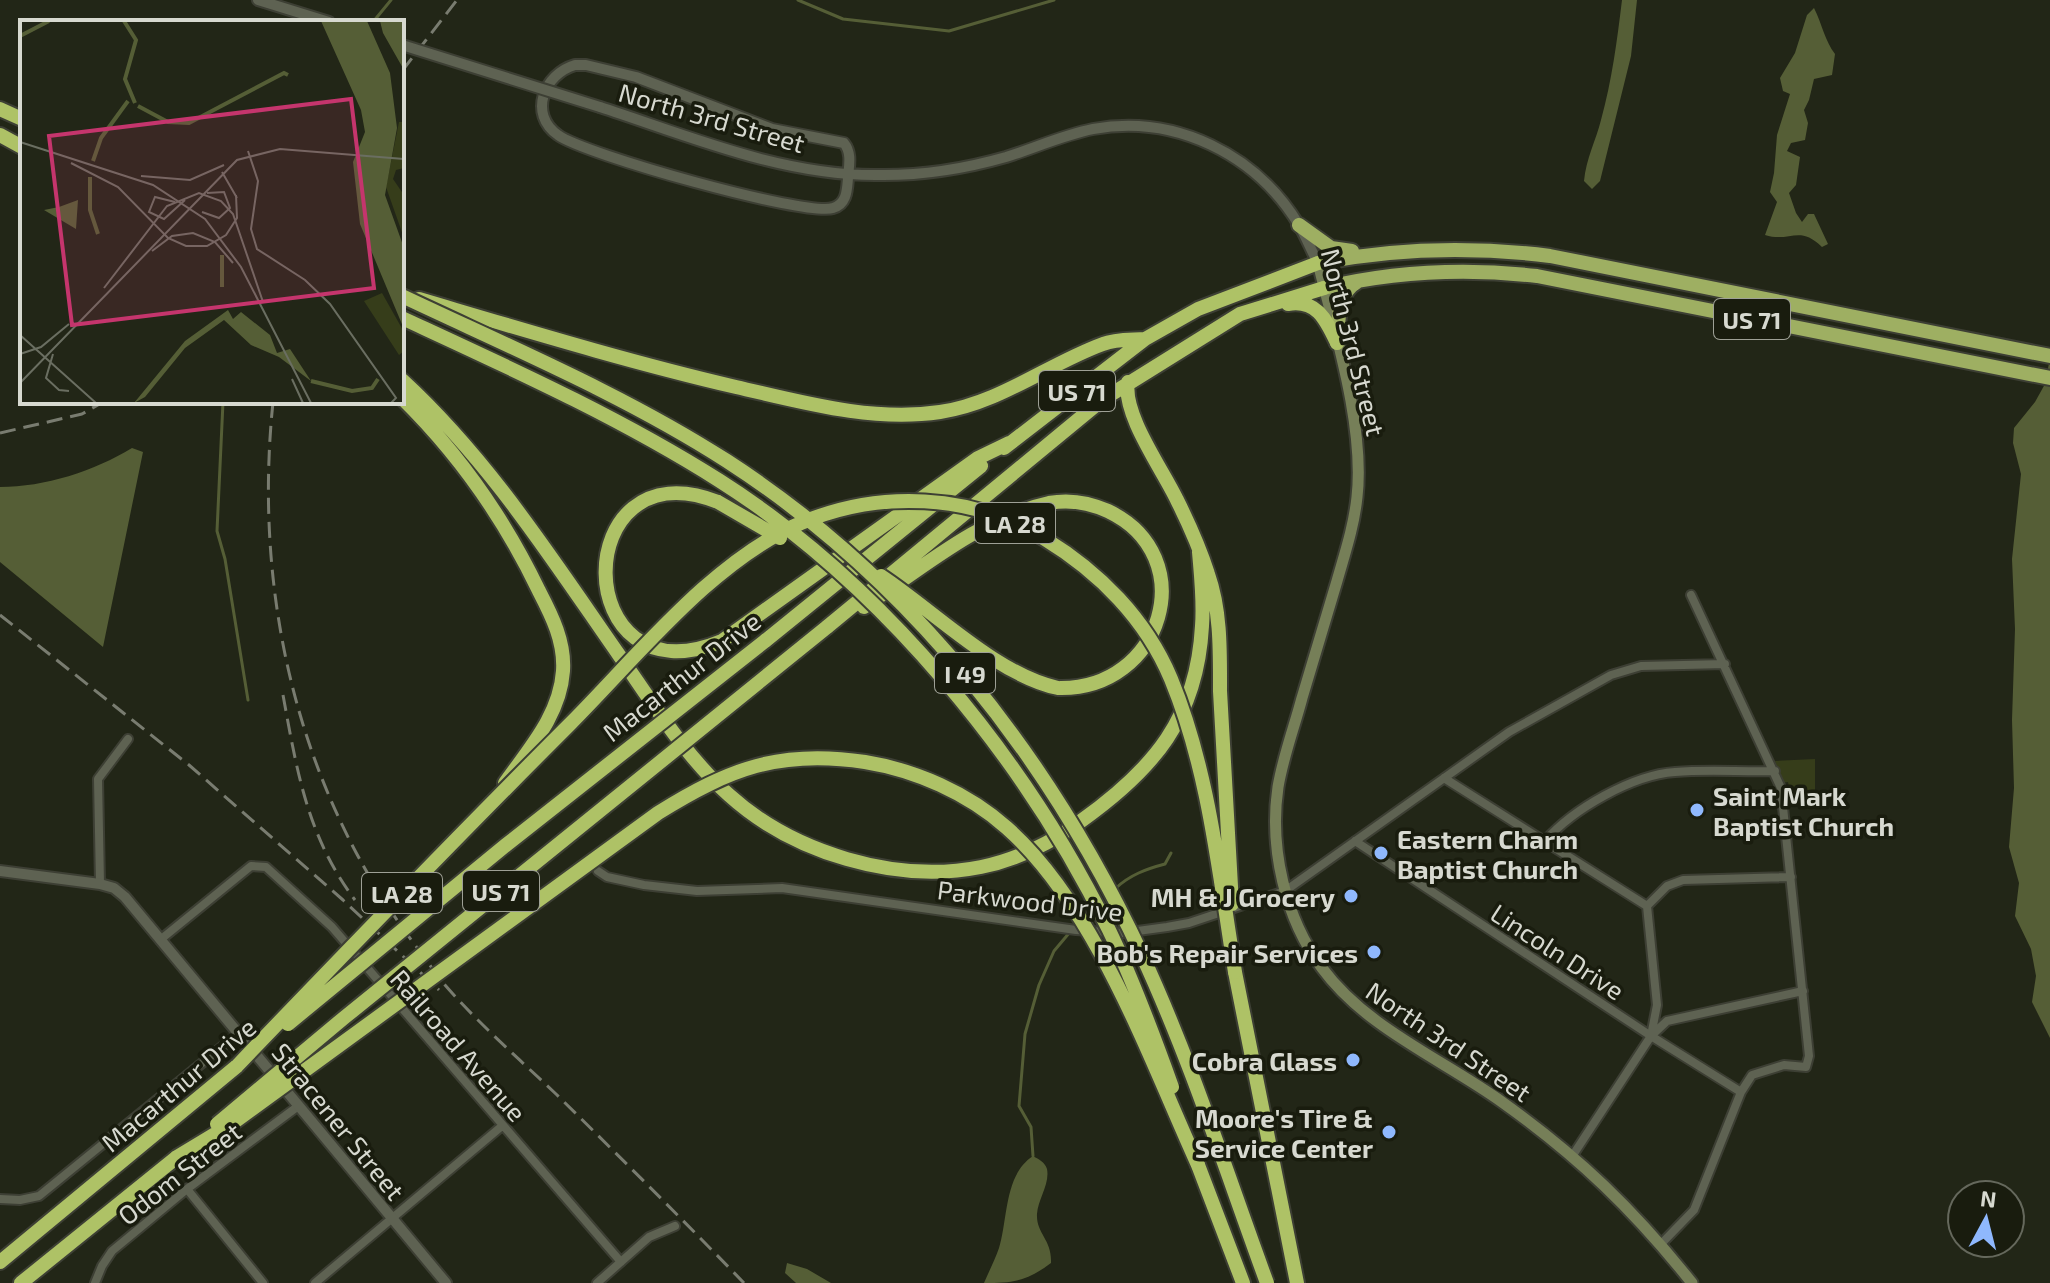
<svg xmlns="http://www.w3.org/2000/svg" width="2050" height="1283" font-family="'Exo 2',sans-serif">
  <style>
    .green { fill: #363d1a }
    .water { fill: #555e36 }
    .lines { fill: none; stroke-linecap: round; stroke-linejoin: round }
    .stream { stroke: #555e36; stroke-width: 3 }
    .minor-casing { stroke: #3d3f34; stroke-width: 12 }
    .tertiary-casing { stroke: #3d3f34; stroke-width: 14 }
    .secondary-casing { stroke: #3d3f34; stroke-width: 15 }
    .trunk-casing { stroke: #3d3f34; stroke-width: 18 }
    .motorway-casing { stroke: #3d3f34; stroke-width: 18 }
    .minor { stroke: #5e6252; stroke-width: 8 }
    .tertiary { stroke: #5e6252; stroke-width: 10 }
    .secondary { stroke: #767f58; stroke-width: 11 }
    .trunk { stroke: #9eaf62; stroke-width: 14 }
    .motorway { stroke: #aec266; stroke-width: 14 }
    .rail { stroke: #797c70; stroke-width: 3; stroke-dasharray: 16 8; stroke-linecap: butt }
    .tertiary-bridge-casing { stroke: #3d3f34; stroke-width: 14; stroke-linecap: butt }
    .motorway-bridge-casing { stroke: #3d3f34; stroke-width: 18; stroke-linecap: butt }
    .tertiary-bridge { stroke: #5e6252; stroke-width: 10 }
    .motorway-bridge { stroke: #aec266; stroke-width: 14 }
    .poi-dot { fill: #8fb8fd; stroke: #191c0e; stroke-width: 3 }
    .labels { text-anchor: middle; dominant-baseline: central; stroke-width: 7; stroke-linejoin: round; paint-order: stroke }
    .shield { fill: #191c0e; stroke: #9ea096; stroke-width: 2 }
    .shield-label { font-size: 24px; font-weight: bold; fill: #d7d9d0 }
    .street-label { font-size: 26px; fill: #d7d9d0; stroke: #191c0e }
    .poi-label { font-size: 26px; font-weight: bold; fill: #d7d9d0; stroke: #191c0e; text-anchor: end }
    .inset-river { fill: none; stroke: #555e36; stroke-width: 4 }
    .inset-road { fill: none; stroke: #6a6e61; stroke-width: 2 }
    .view { fill: #c5356d; fill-opacity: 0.15; stroke: #c5356d; stroke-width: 4 }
    .inset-edge { fill: none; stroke: #d7d9d0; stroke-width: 4 }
  </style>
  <rect width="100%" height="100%" fill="#222617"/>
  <path class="green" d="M1815,759V793L1791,796L1788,782L1782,783L1775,761Z"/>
  <path class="water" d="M1622,0H1637L1631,56L1600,181L1592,189L1584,181C1586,159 1596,140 1601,120C1612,80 1617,41 1622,0Z
    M1814,8C1822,24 1825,41 1835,54L1832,75L1814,79L1809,100L1804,110L1808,123L1805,140L1791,143L1787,151L1800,157L1796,185L1789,193L1796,213L1802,222L1808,214H1814L1828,244L1822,247C1799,224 1790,243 1765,235L1777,202L1770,192L1774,173L1777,135L1790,94L1783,91L1780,78L1795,53L1807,15Z
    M2050,358V1038L2032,1002L2036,976L2031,949L2015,916L2019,883L2009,847L2014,788L2012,720L2015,629L2012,559L2021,474L2013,443L2014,428L2035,402L2045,384Z
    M132,448L143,452L103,647L0,562V487C45,487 94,471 132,448Z
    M1033,1156C1038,1159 1045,1162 1047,1169C1050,1184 1038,1199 1037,1214C1036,1234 1052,1239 1051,1263C1027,1281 1014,1283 984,1283C989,1271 995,1260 999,1248C1008,1219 1004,1175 1033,1156Z
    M787,1263L807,1269L831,1283H796L785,1273Z"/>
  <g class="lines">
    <path class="stream" d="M798,0L843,19L949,31L1054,0
      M373,22L391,0
      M223,402L217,531L225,559L248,700
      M1116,888C1130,875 1146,869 1165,864L1171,853
      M1033,1156L1031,1127L1019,1106L1025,1034L1039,985L1054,951L1070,932"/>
    <g class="minor-casing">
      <path id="minor" d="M1444,778L1647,906
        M1355,841L1651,1036L1741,1092
        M1545,841C1573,809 1632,775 1675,772C1708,769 1742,772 1775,771
        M598,871L607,877L644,885L697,891L782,888L1076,930L1123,933L1167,927L1189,923L1285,891L1509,732L1611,675L1641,666L1725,664
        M100,884L98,779L128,739
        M1647,906L1667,886L1683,880L1791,877
        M160,940L251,866L266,867L332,927L621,1262
        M1651,1036L1667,1021L1803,991
        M1573,1155L1651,1036L1657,1005L1647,906
        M187,1189L263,1283
        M0,1199L20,1200L39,1196L239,1033
        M1661,1244L1694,1210L1741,1092L1752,1075L1784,1065L1806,1067L1809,1056L1781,788L1691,595
        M95,1283L102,1266L112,1251L187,1189L297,1107
        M315,1283L502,1126
        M597,1283L649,1237L675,1226"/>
    </g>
    <g class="tertiary-casing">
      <path id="tertiary" d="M258,0L329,22
        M575,65H586L636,77L772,129L844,143C852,153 849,165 848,178C847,190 847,204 833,208C806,217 583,154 558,135C528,114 544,74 575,65Z
        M600,107C689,136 780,175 875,175C920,176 964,169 1006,157C1035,148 1063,135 1093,129C1175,114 1256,154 1299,225C1306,237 1311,250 1318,263
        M0,871L100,884L114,888L125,897L446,1283"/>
    </g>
    <g class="secondary-casing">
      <path id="secondary" d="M1318,263C1335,332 1365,427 1357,497C1354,526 1345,553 1337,581C1325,620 1314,659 1302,698C1294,728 1283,757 1278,787C1269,848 1285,918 1322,968C1366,1028 1442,1059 1502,1102C1579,1157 1634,1210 1692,1283"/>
    </g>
    <g class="trunk-casing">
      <path id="trunk" d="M1299,225L1331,248L1352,251
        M1318,263C1396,248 1471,246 1550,256L2050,356
        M1324,288C1395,271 1465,268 1537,276L2050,378
        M1337,343C1339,321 1336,294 1357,282"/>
    </g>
    <g class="motorway-casing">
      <path id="motorway" d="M0,109L22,119
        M0,135L22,147
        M419,299C524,330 629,362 736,387C802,402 871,422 940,412C1000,403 1048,364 1103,344C1115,339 1131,340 1145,339
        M1288,304C1317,299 1326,320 1337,343
        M402,380C489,460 552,559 619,655C652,702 685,756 729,795C793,853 896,884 981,867C1016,860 1053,842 1081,821C1154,769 1197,718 1202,626C1204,601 1201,576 1199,552
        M1128,382C1122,414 1163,470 1177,500C1189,524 1200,549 1208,574C1221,611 1220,652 1220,691
        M402,398C459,454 504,518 539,591C552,616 565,642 563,671C560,715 529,749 505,783
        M1004,448L1145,339L1198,309L1318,263
        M718,502C567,443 568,705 722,641L978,458L1009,443
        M864,607C922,568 980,518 1049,503C1070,499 1088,502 1108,511C1203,556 1163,691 1058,688
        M827,627L1102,400L1240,314L1324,288
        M765,641L981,466
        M1235,972L1297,1283
        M1198,1165L1243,1283
        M0,1262L237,1066
        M21,1283L177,1157"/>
    </g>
    <use href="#minor" class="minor"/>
    <use href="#tertiary" class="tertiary"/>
    <use href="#secondary" class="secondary"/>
    <use href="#trunk" class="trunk"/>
    <use href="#motorway" class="motorway"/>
    <path class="rail" d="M402,71L457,0
      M273,402C253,594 298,790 415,945C425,957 433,971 444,984C478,1023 518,1058 556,1094C619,1156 682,1219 744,1283
      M0,433L82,414L103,402
      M0,615L189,765L343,900L439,990
      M283,695C297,771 307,836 355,900"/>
    <g class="tertiary-bridge-casing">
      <path id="tertiary-bridge" d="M402,45L600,107"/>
    </g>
    <g class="motorway-bridge-casing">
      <path id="motorway-bridge" d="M402,296C512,348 624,395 727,461C911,580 1050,758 1142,955C1191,1061 1227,1174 1267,1283
        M402,318C510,368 619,417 720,481C882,584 1025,758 1109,930C1133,980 1153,1034 1172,1087
        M718,502L780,538
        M881,576C934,611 997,675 1058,688
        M1220,691L1232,904
        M288,1024L506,845L765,641
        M237,1066C347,951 457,837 570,724C636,658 713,560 801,523C879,490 971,493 1045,539C1099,572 1146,619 1171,679C1209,771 1219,874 1235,972
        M217,1124L345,1017L827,627
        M177,1157L230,1125L658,813C729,769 779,749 865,762C915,770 968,793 1007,828C1096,907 1149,1057 1198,1165"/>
    </g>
    <use href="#tertiary-bridge" class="tertiary-bridge"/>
    <use href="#motorway-bridge" class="motorway-bridge"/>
  </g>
  <g class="poi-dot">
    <circle cx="1697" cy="810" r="8"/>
    <circle cx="1381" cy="853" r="8"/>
    <circle cx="1351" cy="896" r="8"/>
    <circle cx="1374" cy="952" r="8"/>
    <circle cx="1353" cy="1060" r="8"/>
    <circle cx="1389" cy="1132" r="8"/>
  </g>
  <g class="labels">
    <g class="shield">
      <rect x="1714" y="299" width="76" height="40" rx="6"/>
      <rect x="1039" y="371" width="76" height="40" rx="6"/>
      <rect x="975" y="503" width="80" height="40" rx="6"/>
      <rect x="935" y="653" width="60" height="40" rx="6"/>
      <rect x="463" y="871" width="76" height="40" rx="6"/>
      <rect x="362" y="873" width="80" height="40" rx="6"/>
    </g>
    <g class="shield-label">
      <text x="1752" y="319">US 71</text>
      <text x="1077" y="391">US 71</text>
      <text x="1015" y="523">LA 28</text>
      <text x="965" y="673">I 49</text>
      <text x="501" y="891">US 71</text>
      <text x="402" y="893">LA 28</text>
    </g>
    <g class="street-label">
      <text transform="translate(712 117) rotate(16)">North 3rd Street</text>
      <text transform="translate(1354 342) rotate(76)">North 3rd Street</text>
      <text transform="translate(681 676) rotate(-38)">Macarthur Drive</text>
      <text transform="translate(1030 900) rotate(7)">Parkwood Drive</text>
      <text transform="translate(1558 951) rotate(33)">Lincoln Drive</text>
      <text transform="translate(1449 1041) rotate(34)">North 3rd Street</text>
      <text transform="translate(459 1045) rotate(49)">Railroad Avenue</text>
      <text transform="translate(178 1084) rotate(-40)">Macarthur Drive</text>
      <text transform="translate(339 1121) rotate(51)">Stracener Street</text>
      <text transform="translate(179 1173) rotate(-38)">Odom Street</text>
    </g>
    <g class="poi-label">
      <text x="1713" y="795" text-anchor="start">Saint Mark<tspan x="1713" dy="30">Baptist Church</tspan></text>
      <text x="1397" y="838" text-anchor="start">Eastern Charm<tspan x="1397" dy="30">Baptist Church</tspan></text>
      <text x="1335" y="896">MH &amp; J Grocery</text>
      <text x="1358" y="952">Bob's Repair Services</text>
      <text x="1337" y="1060">Cobra Glass</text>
      <text x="1373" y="1117">Moore's Tire &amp;<tspan x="1373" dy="30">Service Center</tspan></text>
    </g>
  </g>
  <g transform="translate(20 20)">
    <rect width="384" height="384" fill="#222617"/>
    <path d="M379,102H384V148L376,150L373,159L384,175V218L366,167ZM362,273L384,312V331L379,335L344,281Z" fill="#363d1a"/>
    <path d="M301,1H347L370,53L377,108L365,175L384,228V309L340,204L333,142L345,112L341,90ZM360,1H384V50L363,13ZM58,180L56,209L24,190L39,187ZM208,290L213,299L221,292L250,315L257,333L270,329L291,361L259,337L231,325L204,300L165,328L125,377L114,383L165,321Z" fill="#555e36"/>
    <path class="inset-river" d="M104,1L116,20L105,59L115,83M0,16L29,1M118,86L148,102L169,103L264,53L268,55M73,141L81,118L108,81M70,157V190L78,214M202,267V235M291,361L332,371L352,368L358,359"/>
    <path class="inset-road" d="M0,122L133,165L185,199L221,247L291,383M228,131L238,161L231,209L237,229L285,260L310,284L376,378L371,383M51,143L98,167L148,218L166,226H187L206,215L217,198L216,175M202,152L217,178M121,156L170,160L204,145M155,182L135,177L129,192L144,199L165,180M182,192L199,198L210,188L204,172L187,173M132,231L152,216L173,213L195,222L213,243M84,268L147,186L179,173L201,181L213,194L243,282M0,315L76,383M0,334L21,327L49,304M33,334L26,358L39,370L49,371M272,359L283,383M0,363L217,140L260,129L384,139"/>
    <path class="view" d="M331,79L354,268L52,305L29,116Z"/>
    <rect width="384" height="384" class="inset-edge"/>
  </g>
  <g transform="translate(1986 1219) rotate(7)"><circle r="38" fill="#191c0e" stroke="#65685c" stroke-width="2"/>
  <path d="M0-6L14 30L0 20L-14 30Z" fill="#8fb8fd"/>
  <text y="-12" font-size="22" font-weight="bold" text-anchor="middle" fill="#d7d9d0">N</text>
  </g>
</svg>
